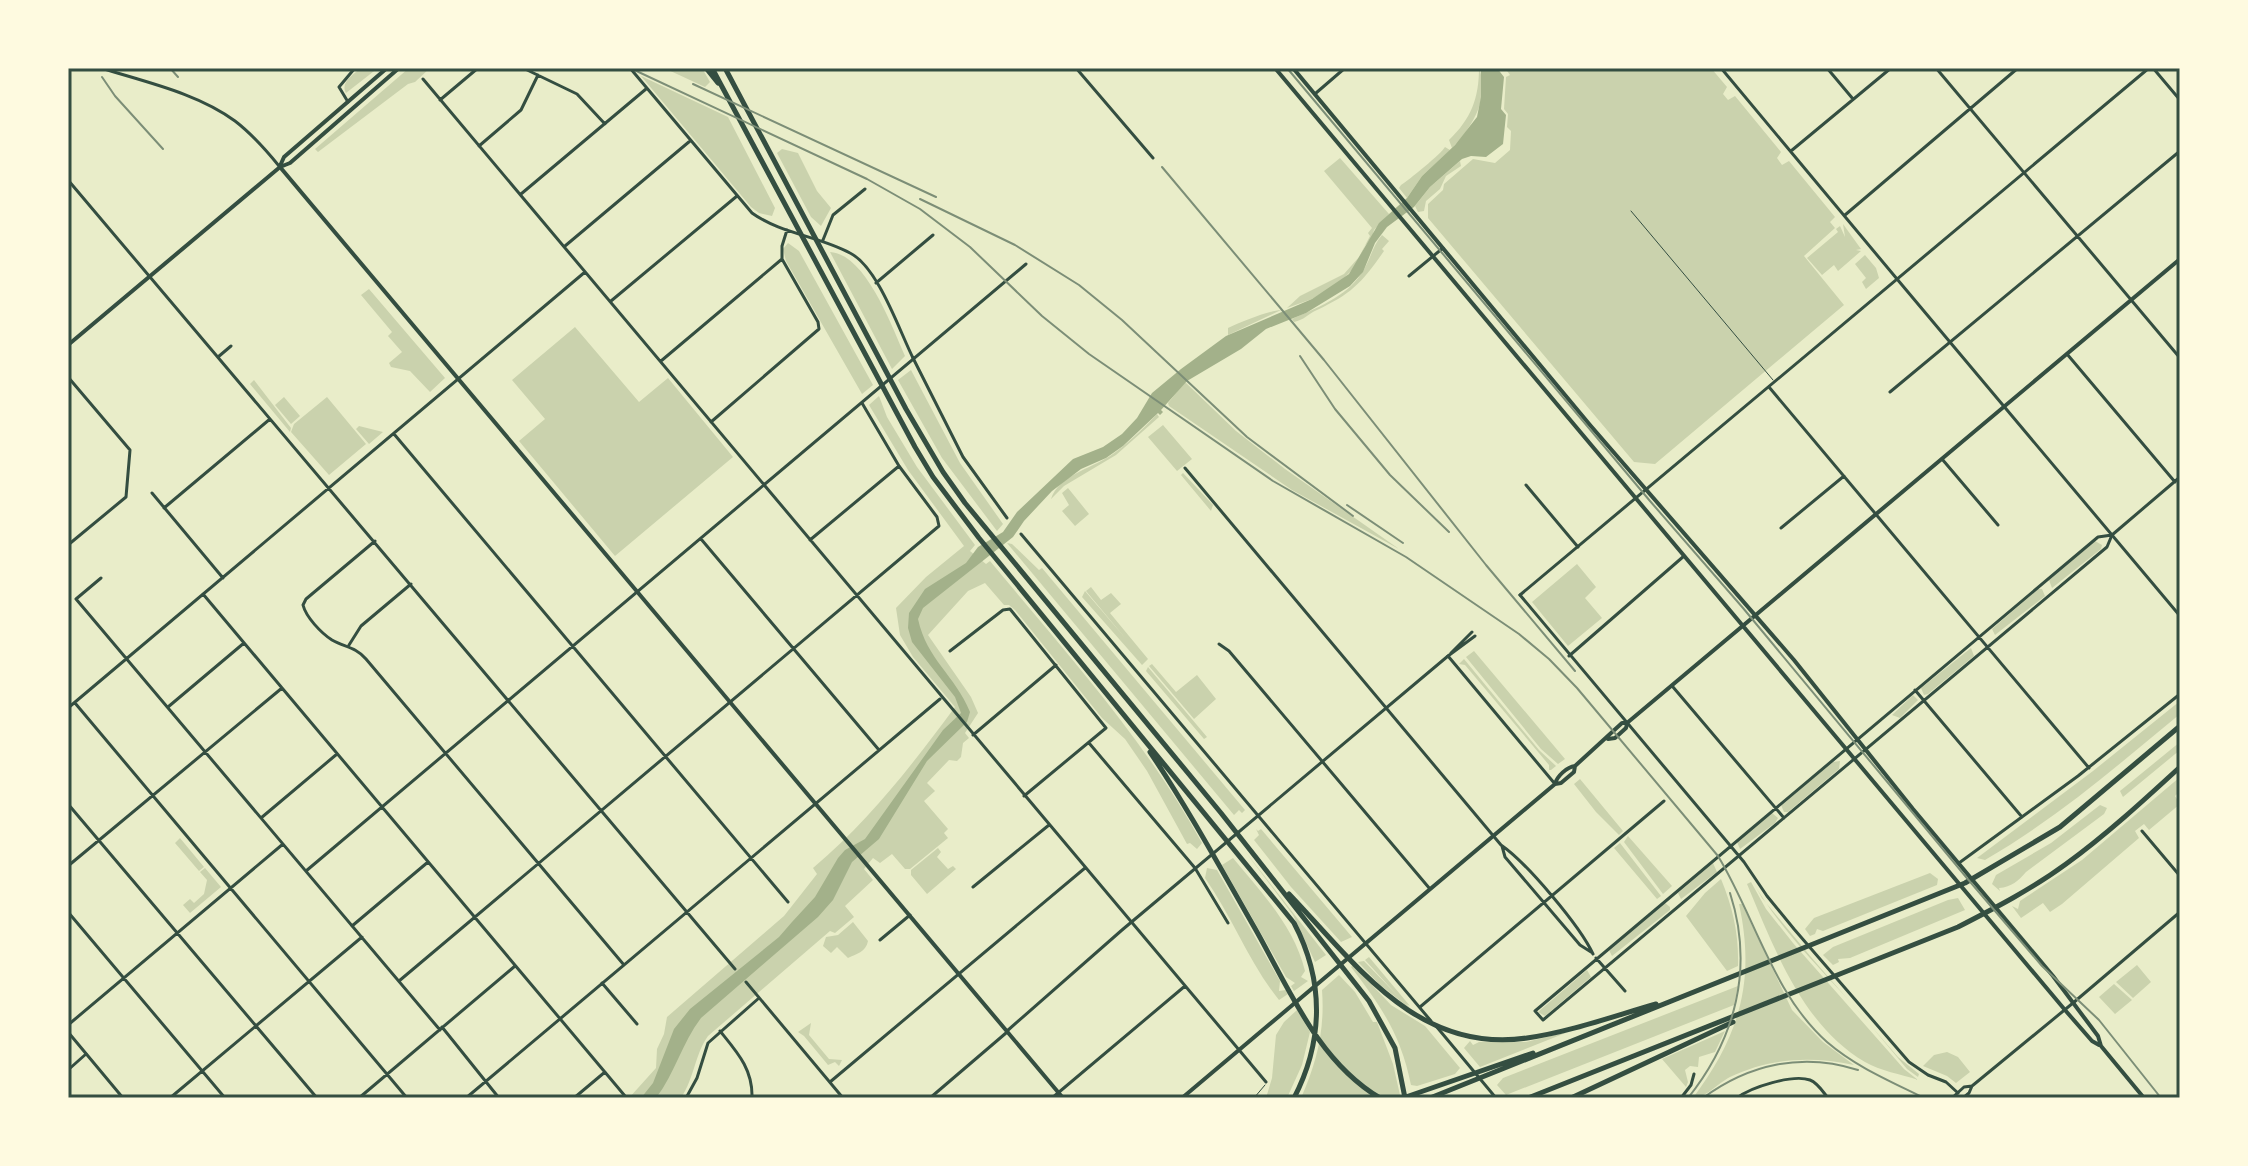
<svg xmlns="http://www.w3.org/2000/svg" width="2248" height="1166" font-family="'Work Sans',sans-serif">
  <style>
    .green { fill: #cad2ad }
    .water { fill: #a3b18a }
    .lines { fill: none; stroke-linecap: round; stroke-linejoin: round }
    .service { stroke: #344e41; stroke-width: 1 }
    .minor { stroke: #344e41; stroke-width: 3 }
    .tertiary { stroke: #344e41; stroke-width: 3 }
    .secondary { stroke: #344e41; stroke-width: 4 }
    .primary { stroke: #344e41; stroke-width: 4 }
    .motorway { stroke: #344e41; stroke-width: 5 }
    .tram { stroke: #7c8e77; stroke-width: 2 }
    .rail { stroke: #7c8e77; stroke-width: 2 }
    .neatline { fill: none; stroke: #344e41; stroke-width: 3 }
  </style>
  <rect width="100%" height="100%" fill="#e9edc9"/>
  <path class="green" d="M361,68H378L346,93C340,82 353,75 361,68Z
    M409,68H430L415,82L408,84L318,152L315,149Z
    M664,68H702L710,82L705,87Z
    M1479,68C1490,98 1473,126 1452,148L1449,140C1471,119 1479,98 1479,68Z
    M1505,68H1711L1727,87L1723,94L1728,100L1735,96L1781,152L1777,158L1782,165L1789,161L1835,217L1830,222L1835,228L1804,256L1844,305L1655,464L1634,462L1428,218V204L1443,190L1444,184L1473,159L1495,163L1510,150L1511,131L1507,127L1508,114L1504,109L1506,77L1510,75Z
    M641,76L728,117L775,208L772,216L759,213L751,207Z
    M1445,147L1450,150L1422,176L1407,198L1399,188L1401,185C1408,181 1442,153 1445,147Z
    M782,149L798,153L817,191L831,208L821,226L811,217L777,153Z
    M1340,158L1389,214L1374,230L1372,237L1365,246L1355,267L1340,282L1312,299L1287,308L1300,296L1344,274L1359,257L1370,236L1368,233L1372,228L1324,171Z
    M1460,161L1461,166L1446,176L1440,189L1426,201L1424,211L1418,212L1415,206L1430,187Z
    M1843,224L1861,249L1856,250L1861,251L1838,271L1834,265L1822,275L1807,258L1838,232L1836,229L1840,226L1845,237Z
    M1382,235L1389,241L1382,249L1384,251C1362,283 1351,294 1317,310C1308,314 1304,320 1294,322L1292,319C1315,309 1347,296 1361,274C1370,262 1372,246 1382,235Z
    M788,243L799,251L873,385L862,394L786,261L783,249Z
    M830,252C866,254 892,327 905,356L892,369Z
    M1865,255L1876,268L1879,278L1866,289L1862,282L1866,278L1855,264Z
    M369,289L445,378L430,392L410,371L391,367L389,363L402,352L388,336L392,332L361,295Z
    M1281,310L1228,335V328C1241,322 1268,311 1281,310Z
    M575,327L639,402L668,378L733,457L615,556L519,441L545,419L512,380Z
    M911,370L960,463L1003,524L997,531L942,458L898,380Z
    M254,380L291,428L290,432L250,384Z
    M1185,382L1236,431L1285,469L1399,549L1292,490L1169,406L1168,403Z
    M879,396L887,417L917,467L975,545L970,551L986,564L990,561C1065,652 1145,739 1202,843L1197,849L1190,843L1187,844L1147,771L1125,739L1102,718L1015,610L1009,605H1004L985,583L968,591L928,635L971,697L978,713L965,733L969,738L963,743L961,757L957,761L949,760L927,783L935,791L924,801L948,829L944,833L948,838L910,869H905L892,854L880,863L873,858L864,869L873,880L845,906L854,917L835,933L830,931L708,1036C695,1054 694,1079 681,1098H629L656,1068L657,1049L664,1034L667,1017L784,916L817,874L813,868C869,821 912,765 955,707L913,657L900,635L896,608L926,577L964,546L908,470L869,405Z
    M284,397L300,416L291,424L275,405Z
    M327,397L366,444L329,475L291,432L294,424Z
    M1157,414L1159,417L1116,455L1064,486L1051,499C1059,475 1090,469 1110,456C1127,444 1142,430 1157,414Z
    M1163,425L1192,459L1177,471L1148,437Z
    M359,426L383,432L369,444L356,429Z
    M1183,473L1213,505L1211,511L1181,475Z
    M1068,488L1089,514L1075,526L1062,511L1069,505L1062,493Z
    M2095,541L2102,545L2101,549L2052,588L2049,580Z
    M1007,543L1012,544L1039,570L1042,568L1245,810L1242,813L1239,810L1234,815Z
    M1577,564L1596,587L1585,598L1602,618L1568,646L1532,602Z
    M1091,587L1101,600L1111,593L1121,604L1110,613L1148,659L1142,665L1082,597L1085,591L1126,639L1086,591Z
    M2038,589H2042L2045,596L1995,635L1992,629Z
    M1971,648L1974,656L1928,694L1924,695L1921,688Z
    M1474,651L1565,759L1558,764L1541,749L1466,657Z
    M1464,659L1539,750L1556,766L1551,770H1549V765L1465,665L1459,664Z
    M1152,664L1176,692L1197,675L1216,699L1194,719L1149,666Z
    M1148,667L1207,737L1204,739L1146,671Z
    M1913,695L1918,700L1900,718L1892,715Z
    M2180,701V714C2117,766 2056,819 1985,860L1977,858L2093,771Z
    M2180,742V750L2123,797L2120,791Z
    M1840,761L1839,769L1788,812H1784L1781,805L1833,762Z
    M2180,777V791L2175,796L2180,804L2149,830L2144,824L2135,831L2139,838L2062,904L2050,912L2043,903L2021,918L2012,906L2018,909L2020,901L2082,860Z
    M1580,779L1623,831L1619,835L1596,812L1574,784Z
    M2100,805L2107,808L2104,814L2026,872C2018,881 2012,887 1999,888L2000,891L1992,884L1996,875L2051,843Z
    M1772,813L1778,818L1775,823L1740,849L1737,842Z
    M1256,829L1258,831L1261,829L1352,937L1341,942L1291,887L1254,840L1259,835Z
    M1628,836L1672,886L1663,894L1624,842Z
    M180,838L204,867L199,871L175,843Z
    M1620,843L1661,896L1657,899L1614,848Z
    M938,848L941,852L937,857L948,869L953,866L956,869L927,894L911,875V870Z
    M1244,850L1326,955L1315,962L1293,915Z
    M1233,858C1261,892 1294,926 1305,971L1301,977L1308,981L1294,991L1291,986L1295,983L1286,977L1222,865Z
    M1713,863L1717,872L1681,899L1678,893Z
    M205,868L221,887L190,913L183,905L190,899L194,903L204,894L207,880L200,872Z
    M1207,868L1217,870L1280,981L1279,991L1286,990L1288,994L1279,1000C1249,963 1233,918 1205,878Z
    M1930,873L1938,879L1937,885L1823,931L1817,929L1815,934L1810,936L1805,929L1814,918Z
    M1750,877L1762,898L1811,957L1898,1057L1919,1074L1918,1077L1907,1069C1886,1044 1865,1018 1843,994C1809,957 1775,922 1750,877Z
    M1721,879C1733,908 1739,935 1738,966L1727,971L1686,916L1705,893Z
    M1751,882L1766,909L1793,943L1904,1069L1918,1080C1901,1074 1880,1071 1865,1062C1802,1025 1774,948 1747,884Z
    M1958,898L1965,910L1850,958L1838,959L1839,962L1833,965L1823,955L1833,947L1948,900Z
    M1665,903L1670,907V910L1612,956L1609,950Z
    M1739,904H1742L1792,1010L1823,1042L1854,1065C1811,1056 1770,1058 1730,1077C1718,1083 1706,1098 1693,1098C1739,1036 1756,982 1739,904Z
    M853,922L868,941C866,952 856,954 848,958L837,947L831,953L823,946L826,937L838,935Z
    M1369,957L1410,1006L1406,1004L1412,1010L1379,984L1358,962L1364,961L1397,995L1365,960Z
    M1353,965L1391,1005L1425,1026L1460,1068L1455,1074L1417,1086L1411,1085C1401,1035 1381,1006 1351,967Z
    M2137,965L2151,982L2133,998L2116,982Z
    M1587,970L1591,977L1545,1016L1538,1012Z
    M1339,975L1355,992L1373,1022H1377L1393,1064L1400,1095L1392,1098H1301C1317,1062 1325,1030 1322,990Z
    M2114,984L2132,1000L2115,1014L2099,997Z
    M1738,986L1734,1005L1506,1095L1497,1085L1503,1078Z
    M1297,1010L1310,1032L1302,1065L1287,1098H1266L1272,1078L1276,1035L1284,1022Z
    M811,1023L809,1035L829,1059L842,1060L839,1066L835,1062L828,1065L804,1036L798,1032Z
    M1725,1031L1715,1052L1699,1057L1698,1067L1690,1066L1685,1070L1688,1082L1686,1087L1662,1059Z
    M1568,1032L1480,1067L1464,1048L1470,1041L1473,1045L1479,1042H1526Z
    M1947,1052L1958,1057L1970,1072L1956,1083L1947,1076L1923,1066L1934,1055Z"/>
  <path class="water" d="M1481,68H1497L1504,77L1501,109L1506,115L1503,144L1486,157L1471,156L1462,159L1430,187L1414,207L1387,227L1375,243L1363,272L1350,286L1306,313L1266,329L1241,349L1187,381L1161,410L1163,412L1160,415L1158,413L1123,446L1106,458L1081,469L1052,491L1024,521L1013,537L923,608L918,619C927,660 955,675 970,712L967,722L927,761L879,839L852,862L833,900L818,917L701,1018C682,1043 675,1073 656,1098H641L653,1083L674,1029L690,1009L779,937L792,922L815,897L838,858L845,850L865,839L943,730L961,713L955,697L912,642L908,628L909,613L925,589L966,563L978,547L1003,532L1017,512L1073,459L1103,447L1122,434L1137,418L1152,393L1181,369L1226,336L1312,299L1349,274L1379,223L1407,198L1422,176L1455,145L1477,117L1481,97Z"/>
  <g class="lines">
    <path class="service" d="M1631,211L1773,380
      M1254,1098L1265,1085"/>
    <path class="minor" d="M523,68L577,94L605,124
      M630,68L752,213C781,234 819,236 850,253C878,267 899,330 913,358
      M1076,68L1153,158
      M1721,68L1897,279
      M1827,68L1853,99
      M1936,68L2180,358
      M2153,68L2180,100
      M423,79L1266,1082
      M1316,93L1345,68
      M440,100L478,68
      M348,102L339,87L355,68
      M479,146L521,110L538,75
      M1791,151L1891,68
      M68,180L735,969
      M521,194L646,89
      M1845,215L2018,68
      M823,240L833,215L865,189
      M565,246L690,141
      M1409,276L1443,248
      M876,283L933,235
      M611,301L737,196
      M2067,354L2175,482
      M218,357L231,346
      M661,361L782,259V246L787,230
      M68,377L130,450L126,497L68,545
      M1769,387L2089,768
      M1890,392L2180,151
      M711,422L819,329L818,322L782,259
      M394,434L788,902
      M1942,459L1998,525
      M1185,468L1501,845C1527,863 1580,926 1593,954
      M1526,485L1578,547
      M152,493L223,578
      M164,508L270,419
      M1781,528L1844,476
      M2112,535L2098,537L1535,1011L1543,1020L2107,547L2112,535L2180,477
      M701,539L879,750
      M810,540L899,466
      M375,541L306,599L303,605C306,617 321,633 332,640C344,647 356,647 366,659L624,965
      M101,578L76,599L440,1030
      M203,594L625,1096
      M1520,595L1744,862L1767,896L1794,929L1909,1062L1928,1075L1946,1082L1958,1093
      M1219,644L1229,651L1430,889
      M349,645L361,626L411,584
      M950,651L1003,610L1010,609L1106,728L1024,796
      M1448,656L1555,784
      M1569,656L1684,556
      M1673,687L1784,818
      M1915,690L2022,817
      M75,703L407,1098
      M168,707L244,643
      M68,708L585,272
      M973,735L1056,665
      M1089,743L1195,868L1228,923
      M68,804L317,1098
      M261,818L337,754
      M2142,831L2180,876
      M1502,846L1505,857L1580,945L1591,952
      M1959,863L2078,776L2180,694
      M68,866L282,688
      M306,871L1026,264
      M973,887L1049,825
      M68,912L225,1098
      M352,926L428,862
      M880,940L910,915
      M1596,958L1625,991
      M399,981L939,526L937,517L899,466L862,403
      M746,982L843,1098
      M602,983L637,1024
      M2073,1003L2180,912
      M1420,1007L1664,801
      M68,1025L283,844
      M442,1027L499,1098
      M720,1031C737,1052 753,1069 752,1098
      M68,1070L86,1054
      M830,1082L1085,868
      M170,1098L362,937
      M359,1098L515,966
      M466,1098L940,699
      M574,1098L605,1072
      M686,1098L697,1078L708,1043L759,998
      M930,1098L1006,1033
      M1052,1098L1185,986
      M1681,1098L1691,1085L1694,1074
      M1737,1098C1751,1087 1793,1074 1810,1080C1818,1083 1823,1092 1828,1098"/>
    <path class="tertiary" d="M101,68C145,82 197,93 235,121C252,134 266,150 279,166
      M1897,279L2180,616
      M913,358L963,457L1007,518
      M1021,534L1431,1021
      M1520,595L2149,68
      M1451,653L1472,632
      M1436,1026L1496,1098
      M1007,1031L1122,930L1448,656L1475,636
      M68,1032L123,1098
      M1952,1098L1964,1087L1972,1086L2073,1003
      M1963,1098L1969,1093L1972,1086"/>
    <path class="secondary" d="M1275,68L2065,1010L2092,1041L2099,1045
      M1293,68L1590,425L1794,660L1913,809L2053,976L2098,1036L2101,1046L2144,1098
      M280,167L1063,1098
      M1608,739L1615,738L1626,728L1627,724
      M1555,784L1561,783L1574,772L1575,766
      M1182,1098L1555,784C1557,776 1567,767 1575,766L1622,723H1627L2180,259"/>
    <path class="primary" d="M280,166L284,157L387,68
      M68,345L280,167L290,163L399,68"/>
    <path class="motorway" d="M706,68L718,83
      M712,68L915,447L933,477L979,538L1294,923C1324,980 1324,1040 1294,1098
      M725,68L906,409L943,472L965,503L1221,813L1369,1001L1395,1048L1405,1098
      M1150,752C1189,810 1222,871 1257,932C1290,991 1319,1062 1380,1098
      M1289,894C1356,964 1417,1054 1527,1038C1570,1032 1614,1016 1656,1004
      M1403,1098L1533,1053
      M1430,1098L1965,883L2060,827L2180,726
      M1528,1098L1958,927C1995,908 2032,889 2066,864C2106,835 2143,801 2180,767
      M1571,1098L1733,1022"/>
    <path class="tram" d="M1287,68L1650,501L1743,608L1966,877L2042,966L2099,1020L2161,1098"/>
    <path class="rail" d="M170,68L178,77
      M630,68L867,179L920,209L970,247L1042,316L1089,354L1273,481L1406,557L1519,634L1549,659L1577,688L1718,856C1755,917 1773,994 1827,1042C1856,1067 1890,1081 1924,1098
      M102,77L115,96L163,149
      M693,84L936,197
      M1162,167L1324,360L1486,565L1575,671
      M920,199L1015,245L1079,285L1122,320L1247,437L1353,516
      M1300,356L1335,409L1390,475L1449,532
      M1347,505L1403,543
      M1688,1098C1736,1038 1754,967 1730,893
      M1703,1098C1749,1064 1803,1052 1858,1070"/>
  </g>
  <rect width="2248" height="1166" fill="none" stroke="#fefae0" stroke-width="140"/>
  <rect x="70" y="70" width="2108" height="1026" class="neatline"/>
</svg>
